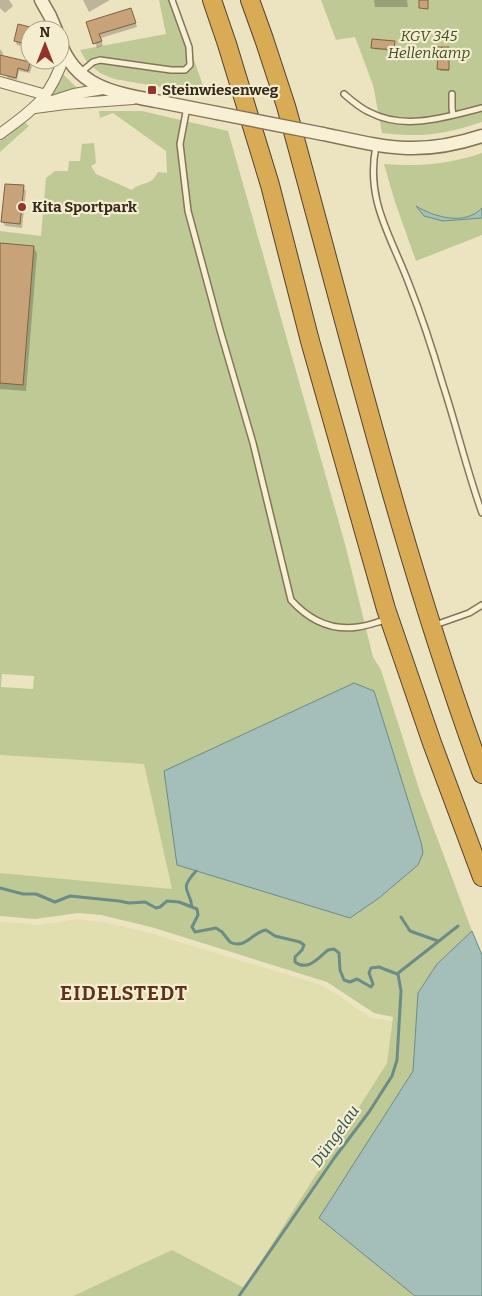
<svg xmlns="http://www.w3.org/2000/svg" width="482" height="1296" font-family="Bitter,serif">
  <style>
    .farmland { fill: #e1deaf }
    .green { fill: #bec996; fill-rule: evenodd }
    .water { fill: #a4beb9; stroke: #6b8c87 }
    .shadow { fill: #0003 }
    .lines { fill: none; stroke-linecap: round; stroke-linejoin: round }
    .stream { stroke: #6b8c87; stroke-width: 3 }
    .building { fill: #c8a278; stroke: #826140 }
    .service-casing { stroke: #847559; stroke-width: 8 }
    .minor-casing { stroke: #847559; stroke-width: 12 }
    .tertiary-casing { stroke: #847559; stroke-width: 15 }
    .motorway-casing { stroke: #52422e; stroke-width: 20 }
    .service { stroke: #f7f0d4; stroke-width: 5 }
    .minor { stroke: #f7f0d4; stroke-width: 10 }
    .tertiary { stroke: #f7f0d4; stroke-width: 12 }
    .motorway { stroke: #d8ab54; stroke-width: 18 }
    .tertiary-bridge-casing { stroke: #847559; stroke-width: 15; stroke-linecap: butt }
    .tertiary-bridge { stroke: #f7f0d4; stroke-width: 12 }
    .poi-dot { fill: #91352c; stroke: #f4edd0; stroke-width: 2 }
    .labels { text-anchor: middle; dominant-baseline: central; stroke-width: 4.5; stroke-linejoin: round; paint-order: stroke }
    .park-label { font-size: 15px; font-style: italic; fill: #415025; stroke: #f4edd0 }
    .poi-label { font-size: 15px; font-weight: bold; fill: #352b1d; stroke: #f4edd0; text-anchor: start }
    .water-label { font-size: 16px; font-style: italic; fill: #2d5354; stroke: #f4edd0 }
    .district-label { font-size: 20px; font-weight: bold; letter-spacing: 1px; fill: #5f321e; stroke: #f4edd0 }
  </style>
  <rect width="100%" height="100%" fill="#ece3c1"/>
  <path class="farmland" d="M0,755L144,764L172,889L0,873Z
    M77,919L103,922L150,933L318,984L330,990L371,1018L392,1021L387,1063L244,1289L172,1250L73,1296H0V922L40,925Z"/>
  <path class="green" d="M159,0H173L207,97L190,92L114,79L100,73L87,62L80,50L166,34Z
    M321,0H482V122C445,134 422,138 382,133L373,85L355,37L336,40Z
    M63,74L79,90L55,96L53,92Z
    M99,111H142L228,131L345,544L373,657L381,670L420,792L472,931L437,964L418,993L413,1071L320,1218L415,1296H73L172,1250L244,1288L387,1063L393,1017L374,1013L327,982L151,927L101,915L78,913L35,919L0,916V873L172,889L144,764L0,755V231L41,236L46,178L55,171H68L69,161H80L82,144L94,143L96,163L91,166L96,174L132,190C141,181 151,187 158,172L167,173L166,151L113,113L100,118ZM2,674L34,676L33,689L1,687ZM374,691L421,842L423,853L418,865L379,898L350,918L177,865Z
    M24,122L29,126L0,152V141Z
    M482,153V208C466,225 435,217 418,207C435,229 459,216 482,218V235L416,261L395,202L384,164C418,167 449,164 482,153Z"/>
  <path class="water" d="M416,206C434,217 465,226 482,208V218L443,221L424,216Z
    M354,683L374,691L421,842L423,853L418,865L379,898L350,918L177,865L164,771Z
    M472,931L482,955V1296H415L319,1218L413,1071L418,993L437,964Z"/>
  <path class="shadow" d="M0,0H9L13,6L5,13L0,8Z
    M83,0H110L89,12Z
    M374,0H407L408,7H375Z
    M133,14L137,27L101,38L103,46L97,48L88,23Z
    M30,31V48L17,45L15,40Z
    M394,42L395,51L374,49L373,47Z
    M449,48V71H440L439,57L436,55Z
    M0,49L3,53L2,57L30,63L32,66L30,73L19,71L17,80L8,78L0,67Z
    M23,187L26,191L22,228L5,226L3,222Z
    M0,244L33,247L37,253L26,391L0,389Z"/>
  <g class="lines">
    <path class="stream" d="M0,888L23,894H36L55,902L70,896L119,901L129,903L145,902L156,908L160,907L167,901L179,902L197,909L198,915L192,927L195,932L216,928L222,932L230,942C246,950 252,932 266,930L275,936L300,942L304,945L302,950L295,957V962C308,972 319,957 328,950L334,949L339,953L340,970L344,980L350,982L357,979L371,987L373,984L369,973L371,968L379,967L397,974L458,926
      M192,907C190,888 178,891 196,871
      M401,917L410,931L438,941
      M239,1296L335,1157L369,1112L392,1076L397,1060L401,991L398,974"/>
  </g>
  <path class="building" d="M419,0H428V9L419,8Z
    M131,8L136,23L99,34L102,41L93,44L86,22Z
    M18,24L30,27V45L14,41Z
    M372,39L395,41L394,50L371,48Z
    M435,47H449V70L437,69L438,55H434Z
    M0,55L30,62L28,71L18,68L16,78L0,74Z
    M5,184L24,185L20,224L1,222Z
    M0,243L34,246L23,385L0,383Z"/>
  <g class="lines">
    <g class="service-casing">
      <path id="service" d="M80,73L93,62L100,60L171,70H185L190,65L189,47L172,0
        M344,94C352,101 360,108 369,112C405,131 446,117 482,108
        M452,94V108L453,115
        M187,107L180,144L188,211L220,330L253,443L291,600C309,620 331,631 358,627C367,626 377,622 385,620
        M376,146C365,200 391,236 409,284C422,317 433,351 443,385C457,428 467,471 482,513
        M435,625L469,613L482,605"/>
    </g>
    <g class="minor-casing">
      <path id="minor" d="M0,82L46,95
        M49,102L74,94L103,89
        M35,108L65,104L133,99
        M0,134C36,107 50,99 65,54"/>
    </g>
    <g class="tertiary-casing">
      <path id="tertiary" d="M41,0L50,16L56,30
        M60,42C76,87 114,93 156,101C176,105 197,109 217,113
        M323,134C385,147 418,157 482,136"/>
    </g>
    <g class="motorway-casing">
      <path id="motorway" d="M212,0L227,44L270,185L310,341L386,609L432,743L482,877
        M250,0L264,39L286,106C348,330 402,556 482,774"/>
    </g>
    <use href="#service" class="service"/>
    <use href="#minor" class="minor"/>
    <use href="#tertiary" class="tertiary"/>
    <use href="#motorway" class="motorway"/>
    <g class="tertiary-bridge-casing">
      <path id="tertiary-bridge" d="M217,113L323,134"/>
    </g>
    <use href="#tertiary-bridge" class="tertiary-bridge"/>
  </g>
  <g class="poi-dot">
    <rect x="147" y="85" width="10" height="10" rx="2.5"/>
    <circle cx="22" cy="207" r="5"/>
  </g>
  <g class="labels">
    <g class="park-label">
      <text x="429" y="36">KGV 345<tspan x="429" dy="17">Hellenkamp</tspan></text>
    </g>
    <g class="poi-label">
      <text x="162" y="90">Steinwiesenweg</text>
      <text x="32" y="207">Kita Sportpark</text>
    </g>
    <g class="water-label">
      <text transform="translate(335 1136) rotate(-55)">Düngelau</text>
    </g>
    <g class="district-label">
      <text x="124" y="993">EIDELSTEDT</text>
    </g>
  </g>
  <g transform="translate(45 45)"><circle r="24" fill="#f4edd0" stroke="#a89f88"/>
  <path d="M0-4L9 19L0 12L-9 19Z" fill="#91352c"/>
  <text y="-8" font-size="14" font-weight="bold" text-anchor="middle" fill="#352b1d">N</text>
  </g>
</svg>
